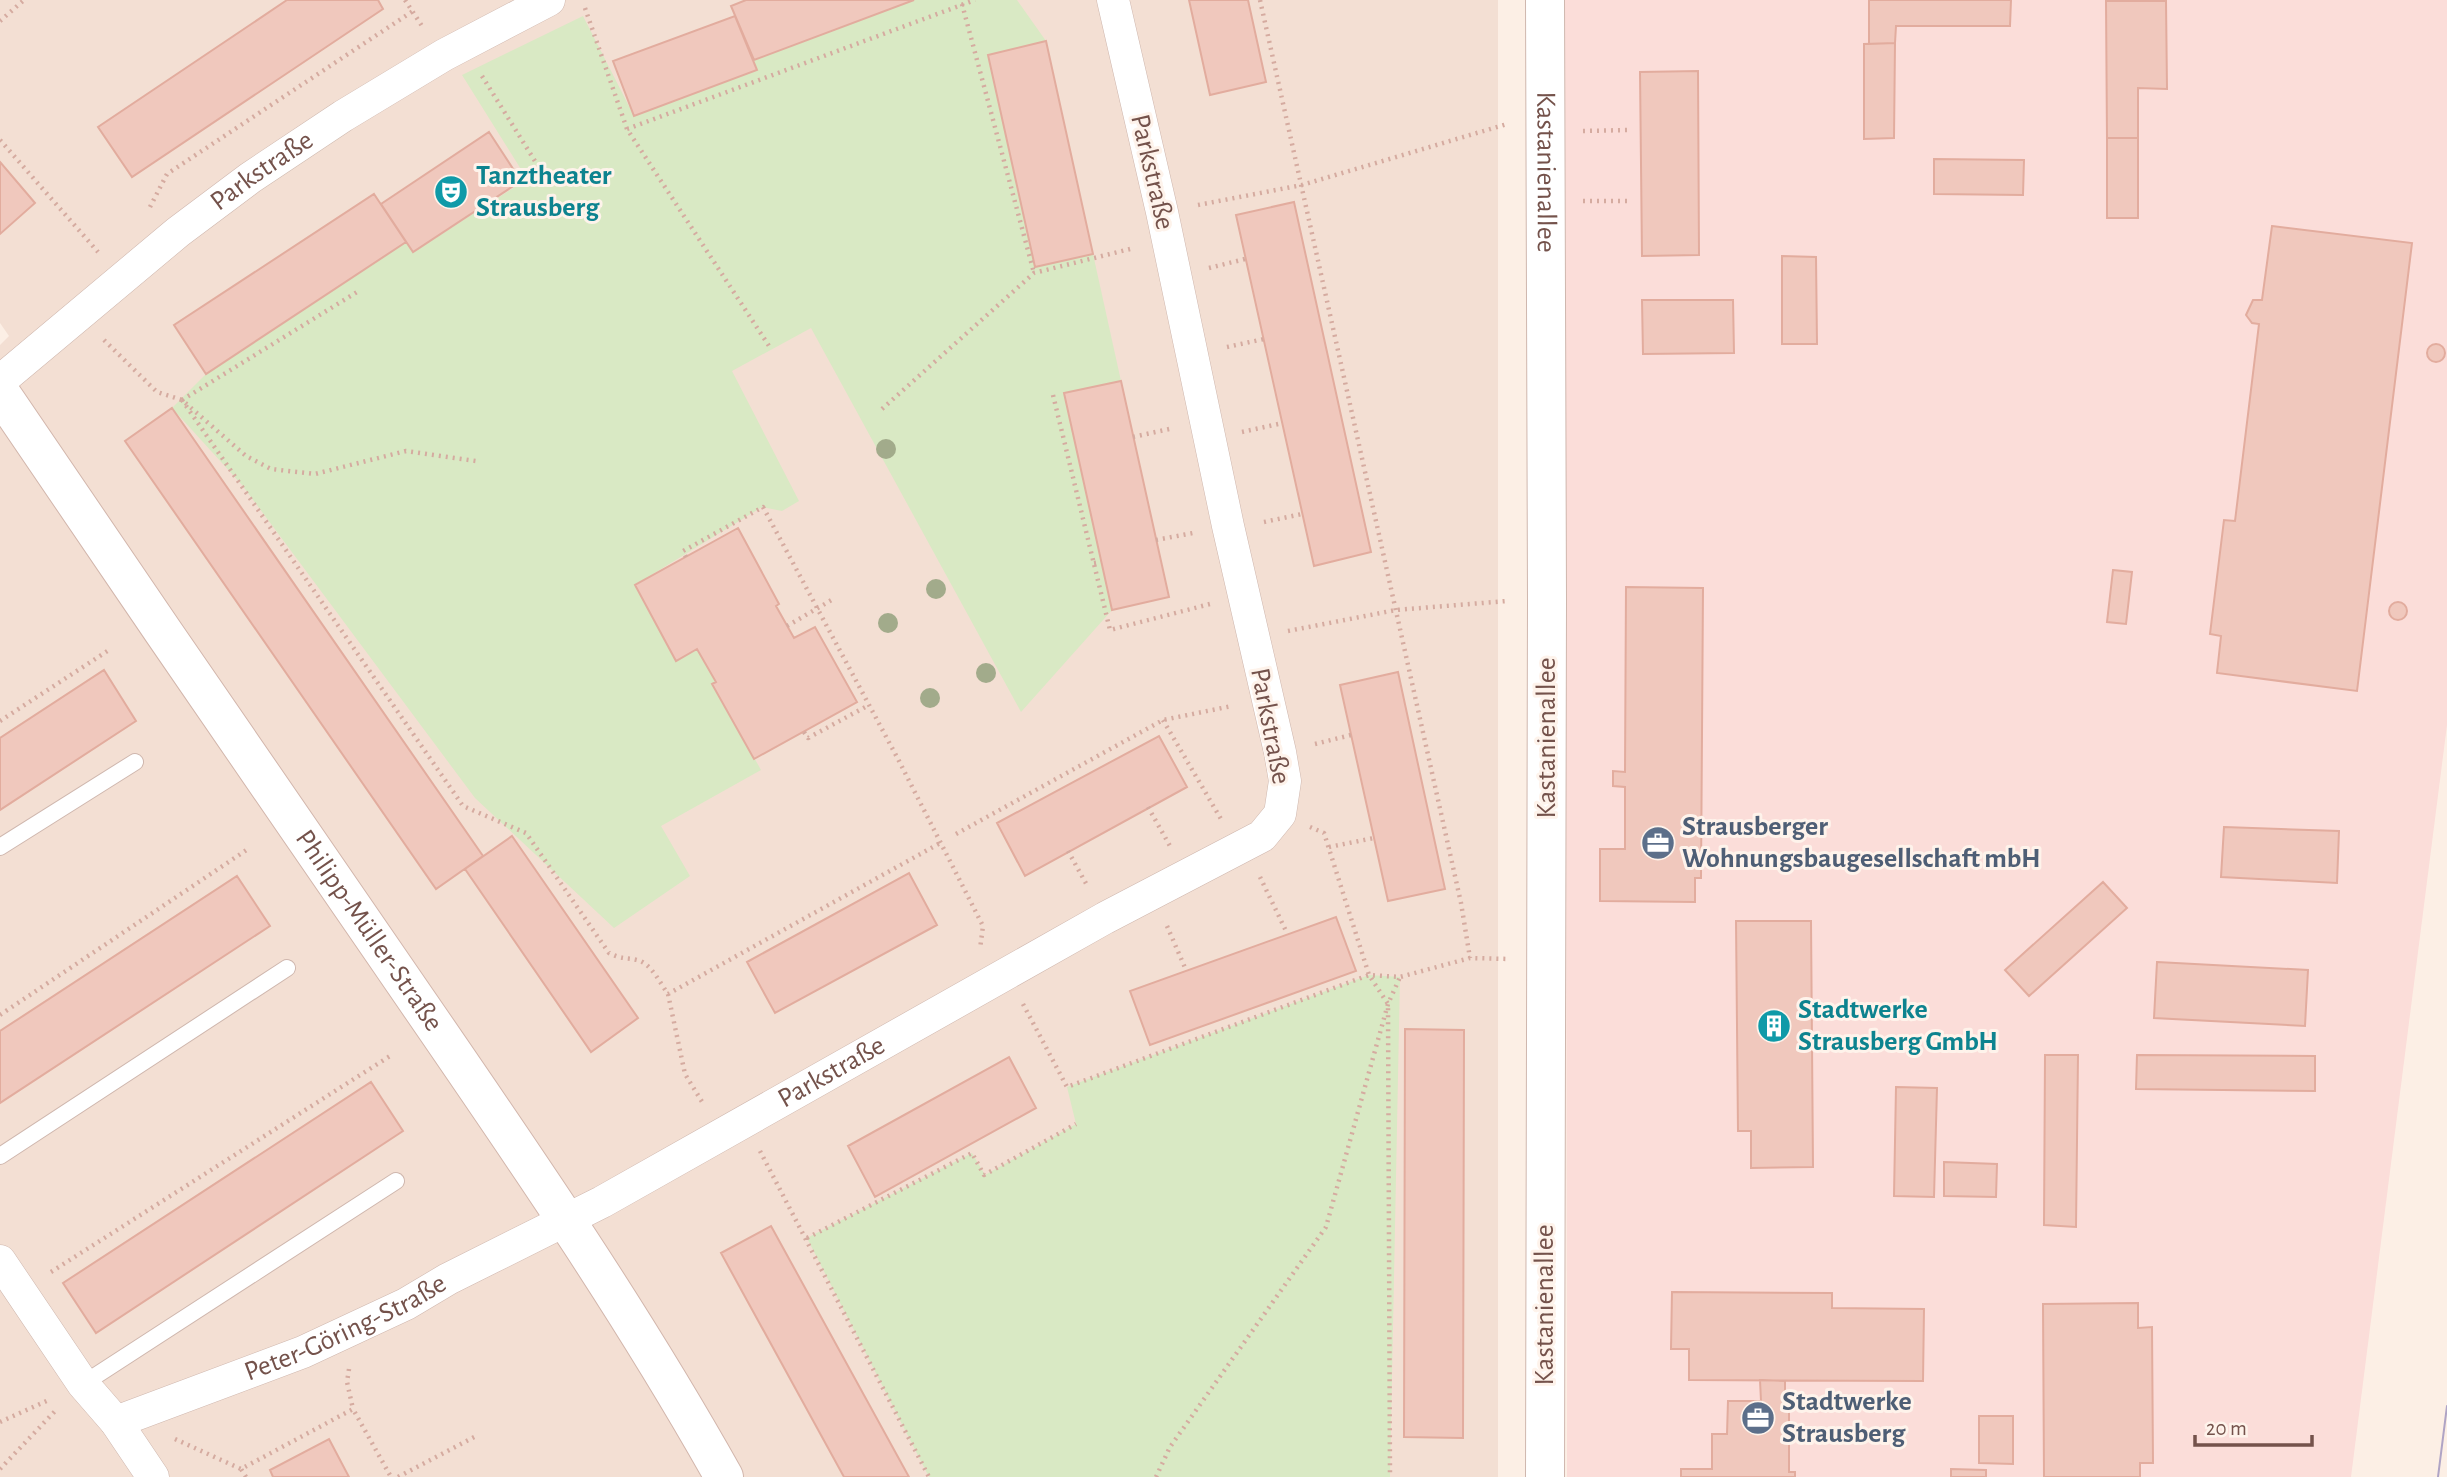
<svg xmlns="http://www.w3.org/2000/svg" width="2447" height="1477" font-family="'Alegreya Sans',sans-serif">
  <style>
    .residential { fill: #f3dfd3 }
    .commercial { fill: #fbddd9 }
    .green { fill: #d9e9c4 }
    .building { fill: #f0c8bd; stroke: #e2ac9e; stroke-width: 2 }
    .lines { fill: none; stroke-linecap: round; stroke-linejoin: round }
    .service-casing { stroke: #cfb7ae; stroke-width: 18 }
    .minor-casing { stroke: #cfb7ae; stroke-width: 33 }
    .tertiary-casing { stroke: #cfb7ae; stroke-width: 40 }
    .secondary-casing { stroke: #d2b6ac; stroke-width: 40 }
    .path { stroke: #d5aba0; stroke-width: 4.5; stroke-dasharray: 2 5; stroke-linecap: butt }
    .service { stroke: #fff; stroke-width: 16 }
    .minor { stroke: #fff; stroke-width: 32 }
    .tertiary { stroke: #fff; stroke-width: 38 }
    .secondary { stroke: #fff; stroke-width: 38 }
    .tram { stroke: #afa4c5; stroke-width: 2 }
    .tree { fill: #a2ab8b }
    .labels { text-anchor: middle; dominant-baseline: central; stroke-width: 6; stroke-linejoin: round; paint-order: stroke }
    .street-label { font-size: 28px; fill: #74524b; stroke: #fef3eb }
    .culture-label { font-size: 28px; font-weight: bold; fill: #0d838f; stroke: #fef3eb; text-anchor: start }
    .service-label { font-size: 28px; font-weight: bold; fill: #4e5e75; stroke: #fef3eb; text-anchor: start }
  </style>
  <rect width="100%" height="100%" fill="#fcefe5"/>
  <path class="residential" d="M0,0H1498V1477H0V345L9,336L0,323Z"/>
  <path class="commercial" d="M1565,0H2447V725L2351,1477H1567Z"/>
  <path class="green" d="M914,0H1017L1046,41L988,55L1036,267L1093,254L1121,381L1064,394L1112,610L1021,712L811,328L732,371L799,501L782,511L762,507L635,585L676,660L697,649L716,682L713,684L761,770L661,826L690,876L614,928L475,798L242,485L172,408L206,374L406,242L414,252L527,179L462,75L583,16L634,116L757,70L754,60Z
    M1369,975L1400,977L1390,1477H929L807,1238L972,1153L985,1175L1076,1124L1067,1087Z"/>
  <path class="building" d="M287,0H378L383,9L132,177L98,127Z
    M746,0H914L754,60L731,6Z
    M1189,0H1248L1266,82L1210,95Z
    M1869,0H2011L2010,26H1896L1895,43L1869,44Z
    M2106,1H2166L2167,89L2138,88V138H2107Z
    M735,16L757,70L634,116L613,61Z
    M1046,41L1093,254L1035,267L988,55Z
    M1895,43L1894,138L1864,139V44Z
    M1698,71L1699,255L1642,256L1640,72Z
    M489,132L521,181L413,252L381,204Z
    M2107,138H2138V218H2107Z
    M1934,159L2024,160L2023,195L1934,194Z
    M0,162L35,203L0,234Z
    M374,194L406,242L206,374L174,325Z
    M1294,202L1371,552L1314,566L1236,215Z
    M2272,226L2412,243L2357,691L2217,673L2221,636L2210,634L2224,520L2235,521L2259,324L2252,323L2246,315L2253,300H2262Z
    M1782,256L1816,257L1817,344H1782Z
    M1642,300H1733L1734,353L1643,354Z
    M2427 353a9 9 0 1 1 18 0a9 9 0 1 1-18 0Z
    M1121,381L1169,597L1112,610L1064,393Z
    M172,408L483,856L436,889L125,441Z
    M738,528L779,604L776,606L794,638L815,627L857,702L754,759L712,684L716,682L697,649L676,661L635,585Z
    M2113,570L2132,572L2126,624L2107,622Z
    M1626,587L1703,588L1701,878H1695V902L1600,901V849H1625V787L1613,786V771L1625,772Z
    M2389 611a9 9 0 1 1 18 0a9 9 0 1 1-18 0Z
    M104,670L136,721L0,810V738Z
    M1398,672L1445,889L1388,901L1340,685Z
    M1159,736L1187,787L1025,876L997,823Z
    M2224,827L2339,831L2337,883L2221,877Z
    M512,836L638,1018L591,1052L465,869Z
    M909,873L937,925L775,1013L747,962Z
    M237,876L270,926L0,1103V1031Z
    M2103,882L2127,908L2029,996L2005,970Z
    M1336,917L1356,971L1150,1045L1130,991Z
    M1736,921H1811L1813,1167L1751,1168V1131H1738Z
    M2157,962L2308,970L2305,1026L2154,1018Z
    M1405,1029L1464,1030L1463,1438L1404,1437Z
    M2045,1055H2078L2076,1227L2044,1225Z
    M2137,1055L2315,1056V1091L2136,1089Z
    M1009,1057L1036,1108L875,1197L848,1146Z
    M371,1082L403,1131L96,1333L63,1283Z
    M1896,1087L1937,1088L1934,1197L1894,1196Z
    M1944,1162L1997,1164L1996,1197L1944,1196Z
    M771,1226L909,1477H844L721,1253Z
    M1672,1292L1832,1293V1308L1924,1309L1923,1381L1689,1380V1349H1671Z
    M2138,1303V1328L2152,1327L2153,1463H2140V1477H2044L2043,1304Z
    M1760,1380L1785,1381V1401H1789V1472H1795V1477H1681V1469H1712V1434H1727L1728,1401H1761Z
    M1979,1416H2013V1464L1979,1463Z
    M329,1439L349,1477H273L270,1470Z
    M1951,1469L1986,1470V1477H1951Z"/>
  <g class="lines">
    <g class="service-casing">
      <path id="service" d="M0,847L135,762
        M0,1156L287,968
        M83,1384L396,1181"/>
    </g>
    <g class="minor-casing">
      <g id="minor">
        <path id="s1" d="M0,381L178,232L250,178L343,116L444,55L549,0"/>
        <path d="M0,1261L83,1384L116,1422L153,1477"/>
        <path id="s2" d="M116,1422L303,1352L406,1304L448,1279L602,1202L1105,918L1262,836L1280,814L1285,781L1280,752L1228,526L1162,212L1113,0"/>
      </g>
    </g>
    <g class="tertiary-casing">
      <g id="tertiary">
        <path id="s3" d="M1545,0L1547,600L1545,1477"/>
      </g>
    </g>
    <g class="secondary-casing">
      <g id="secondary">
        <path id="s4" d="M0,392C129,582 258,771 389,960C505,1129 623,1297 724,1477"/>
      </g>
    </g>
    <path class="path" d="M405,0L422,26
      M1260,0L1461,903L1470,958
      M962,4L1034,273
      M585,8L627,129L771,349
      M0,21L24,0
      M482,76L548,182
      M627,129L975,0
      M1583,131L1628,130
      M0,140L98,252
      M1583,201H1631
      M1198,205L1302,185L1507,124
      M150,207L167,174L413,11
      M1209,268L1245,259
      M104,340L157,392L182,400L246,456L271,469L315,474L406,451L476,461
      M1227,347L1264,339
      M1053,395L1110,630L1210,604
      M182,400L463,806L526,833L609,953C623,960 625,957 637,960C651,963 660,983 668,994L942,842
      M182,400L357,292
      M882,409L1034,273L1134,248
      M1242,432L1283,423
      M1133,437L1174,428
      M1264,522L1302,514
      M1156,540L1193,533
      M686,557L683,551L763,507L898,759L983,926L980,949
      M1094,563L1101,562
      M787,626L835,598
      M1288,631L1396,610L1507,601
      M1163,720L1221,819
      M0,721L109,650
      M804,732L808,738L869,705
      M1315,744L1351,735
      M1148,807L1170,846
      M1310,827L1324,833L1369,975L1388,1004L1390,1477
      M956,834L1163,720L1232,706
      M1329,847L1374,838
      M1068,851L1088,887
      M1260,877L1287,933
      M1167,926L1186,970
      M668,994L685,1074L704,1105
      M1023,1004L1067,1087L1369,975L1400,977L1470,958L1509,959
      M0,1015L248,849
      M760,1151L929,1477
      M807,1238L972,1153L984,1175L1076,1124
      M51,1272L390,1056
      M349,1369L347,1382L353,1409
      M0,1422L51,1399
      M175,1439L241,1469
      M0,1469L57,1409
      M246,1477L241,1469L353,1409L391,1477
      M398,1477L478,1435
      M1156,1477L1170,1447L1326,1227L1388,1004L1400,977"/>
    <use href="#service" class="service"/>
    <use href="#minor" class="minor"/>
    <use href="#tertiary" class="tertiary"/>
    <use href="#secondary" class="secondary"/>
    <path class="tram" d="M2438,1477L2447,1406"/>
  </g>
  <g class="tree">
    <circle cx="886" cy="449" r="10"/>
    <circle cx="936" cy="589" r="10"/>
    <circle cx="888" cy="623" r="10"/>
    <circle cx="986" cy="673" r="10"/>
    <circle cx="930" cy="698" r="10"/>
  </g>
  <defs>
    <g id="theatre-disc" transform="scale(1.75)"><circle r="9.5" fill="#0f9aa8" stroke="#fef3eb"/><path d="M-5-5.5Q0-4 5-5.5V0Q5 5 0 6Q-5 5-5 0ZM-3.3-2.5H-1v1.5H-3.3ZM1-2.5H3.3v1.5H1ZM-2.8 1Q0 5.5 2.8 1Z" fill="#fff"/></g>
    <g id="office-disc" transform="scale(1.75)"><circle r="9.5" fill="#5c6f8a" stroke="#fef3eb"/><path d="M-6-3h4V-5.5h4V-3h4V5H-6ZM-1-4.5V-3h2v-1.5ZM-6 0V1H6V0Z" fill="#fff"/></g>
    <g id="building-disc" transform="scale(1.75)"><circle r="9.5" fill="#0f9aa8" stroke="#fef3eb"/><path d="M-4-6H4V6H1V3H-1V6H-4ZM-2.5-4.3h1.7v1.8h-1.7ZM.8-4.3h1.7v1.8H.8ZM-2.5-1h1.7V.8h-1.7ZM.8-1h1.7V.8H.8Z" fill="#fff"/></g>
  </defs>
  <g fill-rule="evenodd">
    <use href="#theatre-disc" x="451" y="192"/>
    <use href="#office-disc" x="1658" y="843"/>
    <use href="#building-disc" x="1774" y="1026"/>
    <use href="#office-disc" x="1758" y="1418"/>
  </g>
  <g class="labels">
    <g class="street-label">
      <text stroke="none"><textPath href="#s3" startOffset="172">Kastanienallee</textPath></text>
      <text stroke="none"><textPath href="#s1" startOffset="336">Parkstraße</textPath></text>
      <text transform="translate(1152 172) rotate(77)">Parkstraße</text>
      <text transform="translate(1270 726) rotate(79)">Parkstraße</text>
      <text transform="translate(1547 738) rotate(-90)">Kastanienallee</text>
      <text stroke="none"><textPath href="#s4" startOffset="653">Philipp-Müller-Straße</textPath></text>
      <text stroke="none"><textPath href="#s2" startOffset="798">Parkstraße</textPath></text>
      <text transform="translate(1545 1305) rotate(-90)">Kastanienallee</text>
      <text stroke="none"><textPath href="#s2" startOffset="248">Peter-Göring-Straße</textPath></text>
    </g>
    <g class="culture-label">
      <text x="476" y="176">Tanztheater<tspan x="476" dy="32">Strausberg</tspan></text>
      <text x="1798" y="1010">Stadtwerke<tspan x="1798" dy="32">Strausberg GmbH</tspan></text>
    </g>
    <g class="service-label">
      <text x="1682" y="827">Strausberger<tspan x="1682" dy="32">Wohnungsbaugesellschaft mbH</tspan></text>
      <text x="1782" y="1402">Stadtwerke<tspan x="1782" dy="32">Strausberg</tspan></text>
    </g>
  </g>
  <path d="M2195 1435v10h117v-10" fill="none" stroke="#74524b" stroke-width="3.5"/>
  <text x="2206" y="1435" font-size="21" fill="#74524b" stroke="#fef3eb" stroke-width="5" paint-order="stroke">20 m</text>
</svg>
